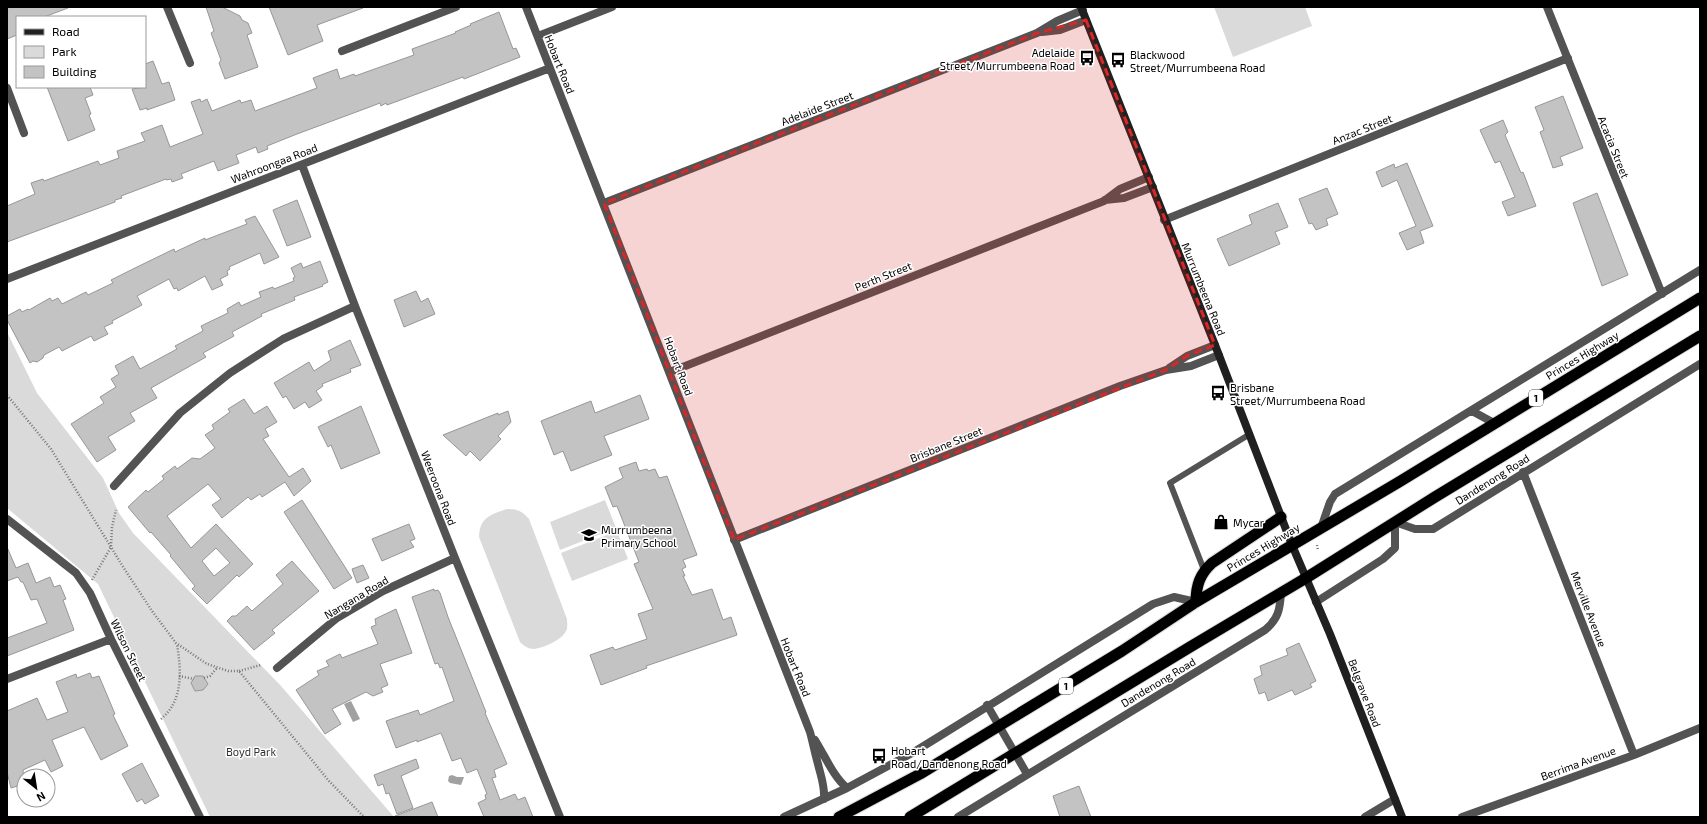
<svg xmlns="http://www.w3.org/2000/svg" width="1707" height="824" font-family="'Exo 2',sans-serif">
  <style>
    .green { fill: #dadada }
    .water { fill: #a1a1a1 }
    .building { fill: #c3c3c3; stroke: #979797; fill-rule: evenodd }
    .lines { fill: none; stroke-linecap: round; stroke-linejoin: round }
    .trunk-casing { stroke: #dbdbdb; stroke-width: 13 }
    .path { stroke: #757575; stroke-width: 2.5; stroke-dasharray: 1 2; stroke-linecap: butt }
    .service { stroke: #535353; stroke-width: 6 }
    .minor { stroke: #535353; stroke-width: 8 }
    .secondary { stroke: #202020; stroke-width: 8 }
    .trunk { stroke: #000; stroke-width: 11 }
    .marked { fill: #d62828; fill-opacity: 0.2; stroke: #d62828; stroke-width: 3; stroke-dasharray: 8 5; stroke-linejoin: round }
    .labels { text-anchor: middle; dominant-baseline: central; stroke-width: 3; stroke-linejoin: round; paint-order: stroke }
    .shield { fill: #fff; stroke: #4c4c4c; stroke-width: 1 }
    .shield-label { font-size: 10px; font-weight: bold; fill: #000 }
    .poi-label { font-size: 11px; fill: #000; stroke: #fff; text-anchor: start }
    .street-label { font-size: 11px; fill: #000; stroke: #fff }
    .park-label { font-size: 11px; fill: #313131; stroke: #fff }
  </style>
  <rect width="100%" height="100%" fill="#fff"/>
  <path class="green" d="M1214,7H1305L1312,26L1233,57Z
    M7,332L37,393L103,478L119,513L133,533L281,686L394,817H210L98,584L7,508Z
    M605,500L616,528L560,550L550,522Z
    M507,509C518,509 522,511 529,519L567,619C567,623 568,628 566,631C562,640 543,648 534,649C528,649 524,646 520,642L479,537C480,517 490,515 507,509Z
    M617,531L628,559L572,581L561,553Z"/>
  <path class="water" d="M351,701L360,719L353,722L344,704Z
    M452,775L457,777H464L461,785L450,783L448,781L449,776Z"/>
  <path class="building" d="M7,7H67L68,8L44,17H17V35L7,39Z
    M206,7H222L240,16L242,20L248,23L252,33L247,35L258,67L225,79L219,63L221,60L211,33L214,31Z
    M269,7H363V8L317,25L323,41L288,55Z
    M499,12L513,49L516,48L520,57L464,79L463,77L387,105L386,103L381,106L380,103L367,108L297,134L267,146L268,149L258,153L256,147L236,155L239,163L218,171L214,161L181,174L183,178L172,182L171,179L166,180V179L121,196L122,198L115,200V202L7,242V206L35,194L31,183L43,179L44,181L98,161L100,165L119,158L117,151L145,141L141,133L162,125L170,147L203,134L191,102L200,99L201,102L207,99L212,111L240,100L241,103L251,100L255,111L317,88L313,78L337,69L340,79L354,74L355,76L414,55L412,49L456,33L455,32L471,25L470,24Z
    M153,61L162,84L169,82L175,100L147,110V108L140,110L132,89L145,87V64Z
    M47,87H90L93,95L85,98L91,114L89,115L95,130L68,141Z
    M1563,96L1583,148L1560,157L1563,165L1553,168L1540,132L1544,130L1535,107Z
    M1503,120L1508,132L1505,135L1521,173L1523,172L1536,206L1508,216L1502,202L1515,197L1500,161L1495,163L1480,130Z
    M1407,163L1433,226L1420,231L1424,243L1407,250L1399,233L1416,226L1397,180L1382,187L1376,172L1394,164L1395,168Z
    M1327,188L1338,214L1326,219L1328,225L1316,230L1312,223L1309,224L1299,199Z
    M1597,193L1628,275L1602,286L1573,203Z
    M297,200L311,237L287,246L273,210Z
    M1278,203L1288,227L1275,232L1280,244L1229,266L1217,239L1252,224L1249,215Z
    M255,216L279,257L264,264L260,253L229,267L230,269L227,271L228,275L220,279L223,285L212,290L205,276L178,291L177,288L174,289L169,279L137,296L142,305L112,321L113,323L104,327L108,334L94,341L91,336L62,351L59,347L44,355L43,358L37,362L33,361L30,363L7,320V316L20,309L22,312L28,309L29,310L50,298L52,301L58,298L62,304L86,292L88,295L113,283L111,280L137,267L174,249L175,252L205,238V240L247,224L245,220Z
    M320,261L328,282L322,285L323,286L294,297L295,300L261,314L262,316L232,332L234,336L203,353L206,357L151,388L157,398L130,413L135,421L108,437L116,450L97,462L71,424L104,403L100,397L116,387L111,379L119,374L115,366L133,356L140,369L177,349L175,346L203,331L201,326L228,313L227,309L239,302L241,306L261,297L259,292L273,287L274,289L294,281L293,278L295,277L291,268L301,263L303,268Z
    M416,291L421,302L428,298L435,314L404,327L394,300Z
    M350,340L361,365L350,369L351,372L322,384L323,386L316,391L322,400L309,408L305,402L294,409L286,396L283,398L274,383L309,362L314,371L331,360L328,351Z
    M640,395L649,419L604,436L612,455L571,471L563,451L554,455L541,421L591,401L595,413Z
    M244,399L254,414L267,406L277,422L265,429L269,436L263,439L289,477L303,468L311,481L294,496L285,482L262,497L260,494L251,500L248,497L222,518L212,505L221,499L208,484L167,516L191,548L216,524L253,564L239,577L237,575L207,604L192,589L195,586L170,556L171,555L151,532L150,533L128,507L146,490L148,492L164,479L162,476L175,466L177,469L192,458L200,459L215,448L205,435L214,429L212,425L230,412L228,409ZM216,548L230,563L214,576L202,561Z
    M361,406L380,453L341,469L331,445L328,447L318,427Z
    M508,411L511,422L498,436L501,439L480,461L470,451L466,456L443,435L498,413V415Z
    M636,462L639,471L647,469L648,471L655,469L659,478L667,476L697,555L683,560L686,567L682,569L685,576H683L692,595L712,589L723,620L731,617L737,635L646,666L647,668L601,685L590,655L613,647L615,650L647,639L638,614L653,609L634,564L639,562L617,506L613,507L605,487L623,478L619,468Z
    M302,500L352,578L334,589L284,512Z
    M409,524L415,539L410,541L414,547L382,561L372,539Z
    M7,547L16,568L28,563L36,583L50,577L54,587L60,585L66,599L63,600L74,630L7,656V638L47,623L37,599L31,600L23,582H21L18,577L7,581Z
    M292,561L319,591L272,630L275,633L254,650L227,621L232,616H236L247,606L252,611L283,584L276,575Z
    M363,565L369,578L357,583L352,569Z
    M434,589V591L438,590L440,593L448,617L486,712L485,713L507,764L494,770L496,777L492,778L500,800L515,794L518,800L525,797L533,817H484L478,803L486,799L485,795L487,794L477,769L467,773L461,758L452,761L441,733L417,742V740L396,748L386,721L418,710L420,715L454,701L442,667L440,668L438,663L435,664L412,597Z
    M396,609L412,653L380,664L388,685L381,688L383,692L373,696L366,692L332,709L341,724L325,734L296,690L319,675L317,671L329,666L326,661L340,654L342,658L378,644L371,627L376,625L375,619Z
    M1299,643L1316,681L1310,684L1312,687L1295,695L1292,690L1268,701L1265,692L1259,694L1254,679L1262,675L1260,666L1288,655L1286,649Z
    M90,673L92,678L99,676L115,714L113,715L128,746L101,760L84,727L52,740L63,766L51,772L45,760L23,770L24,784L11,788L7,772V711L37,698L47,720L68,712L56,682L76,674L77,678Z
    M195,676H203L208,684L203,690L195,691L191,683Z
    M416,759L419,768L401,776L413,808L397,814L389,793L386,794L383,784L378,786L374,775Z
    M142,763L159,796L145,804L142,799L137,802L122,774Z
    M1079,786L1091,817H1060L1053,796Z
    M432,802L438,817H395V816Z"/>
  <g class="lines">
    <g class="trunk-casing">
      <path id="trunk" d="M1196,602C1196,585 1200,574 1212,563L1281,517
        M839,817L920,774L1122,651L1196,602L1399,482L1700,298
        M910,817L1190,647L1306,578L1435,497L1700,336"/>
    </g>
    <path class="path" d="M7,395L51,449L125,570L152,611L176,643L207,664L228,671H239L329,781L364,817
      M1317,545L1318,550
      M92,580L111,547L112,527L116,510
      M239,671L261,665
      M179,676L194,679
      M204,678L210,676L217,668
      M161,719C184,700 181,670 177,644"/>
    <path class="service" d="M1204,570L1170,483L1250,434"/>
    <path class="minor" d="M167,7L190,63
      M526,7L810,732C813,743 815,754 818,764C821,777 825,786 824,799
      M1547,7L1662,294
      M1042,32L1060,30L1086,20
      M538,36L612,7
      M342,51L456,7
      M7,88L24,133
      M302,165L355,306L455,558L560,817
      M1105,200L1124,198L1153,187
      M604,203L1037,33L1057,21L1083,10
      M1164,220L1568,58
      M7,279L550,68
      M1169,368L1187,356L1215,345
      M670,372L1104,201L1120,189L1149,177
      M1472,411L1494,423
      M1523,472L1634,755
      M114,486L180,413L230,373L283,339L355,306
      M7,519L76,573L90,593L111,639L200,817
      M1321,528L1330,502L1335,494L1700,270
      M734,540L1120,386L1166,370L1191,366L1219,355
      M1316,602L1383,559L1395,548V522L1415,529H1433L1700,364
      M277,668L337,618L383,591L455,558
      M7,679L111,639
      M987,705L1027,774
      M815,740C825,756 833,776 847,788
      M784,817L847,788L914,752L1153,604L1174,597L1196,602
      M958,817L1265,630C1278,619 1280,610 1281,593
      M1365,817L1395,799
      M1462,817L1634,755L1700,728"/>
    <path class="secondary" d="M1081,7L1215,345L1292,545L1330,634L1402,817"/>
    <use href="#trunk" class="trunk"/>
  </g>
  <path class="marked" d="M1086,20L1215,345L1187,356L1166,370L734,540L604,203L1037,33Z"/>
  <defs>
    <g id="bus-bare" transform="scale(1.2)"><path d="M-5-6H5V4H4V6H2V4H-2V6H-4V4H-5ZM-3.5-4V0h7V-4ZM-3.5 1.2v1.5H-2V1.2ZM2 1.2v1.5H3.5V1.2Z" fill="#000" stroke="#fff" stroke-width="2.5" paint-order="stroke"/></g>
    <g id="shop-bare" transform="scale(1.2)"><path d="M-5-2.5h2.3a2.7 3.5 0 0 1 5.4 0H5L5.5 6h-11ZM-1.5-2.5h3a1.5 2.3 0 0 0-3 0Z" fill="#000" stroke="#fff" stroke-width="2.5" paint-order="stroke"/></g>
    <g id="school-bare" transform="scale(1.2)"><path d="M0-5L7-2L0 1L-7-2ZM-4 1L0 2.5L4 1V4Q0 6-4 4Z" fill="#000" stroke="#fff" stroke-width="2.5" paint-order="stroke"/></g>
  </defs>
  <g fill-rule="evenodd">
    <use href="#bus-bare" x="1087" y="58"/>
    <use href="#bus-bare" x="1118" y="60"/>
    <use href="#bus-bare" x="1218" y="393"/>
    <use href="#shop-bare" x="1221" y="522"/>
    <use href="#school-bare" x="589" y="535"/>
    <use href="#bus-bare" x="879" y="756"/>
  </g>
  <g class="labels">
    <g class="shield">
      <rect x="1529" y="390" width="14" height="16" rx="3"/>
      <rect x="1059" y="678" width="14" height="16" rx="3"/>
    </g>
    <g class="shield-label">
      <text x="1536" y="398">1</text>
      <text x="1066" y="686">1</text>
    </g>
    <g class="poi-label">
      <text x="1075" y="52" text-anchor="end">Adelaide<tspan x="1075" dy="13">Street/Murrumbeena Road</tspan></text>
      <text x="1130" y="54">Blackwood<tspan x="1130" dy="13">Street/Murrumbeena Road</tspan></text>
      <text x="1230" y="387">Brisbane<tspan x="1230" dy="13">Street/Murrumbeena Road</tspan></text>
      <text x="1233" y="522">Mycar</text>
      <text x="601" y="529">Murrumbeena<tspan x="601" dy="13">Primary School</tspan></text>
      <text x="891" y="750">Hobart<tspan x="891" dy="13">Road/Dandenong Road</tspan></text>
    </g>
    <g class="street-label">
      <text transform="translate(560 64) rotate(68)">Hobart Road</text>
      <text transform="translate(817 108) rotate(-21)">Adelaide Street</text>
      <text transform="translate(1362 129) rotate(-22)">Anzac Street</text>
      <text transform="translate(1614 147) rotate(68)">Acacia Street</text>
      <text transform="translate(274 163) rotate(-21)">Wahroongaa Road</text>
      <text transform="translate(883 276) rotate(-22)">Perth Street</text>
      <text transform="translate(1204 289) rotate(68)">Murrumbeena Road</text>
      <text transform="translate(1582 355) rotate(-31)">Princes Highway</text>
      <text transform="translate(679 366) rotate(69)">Hobart Road</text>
      <text transform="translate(946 444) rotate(-22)">Brisbane Street</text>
      <text transform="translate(1492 479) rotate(-32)">Dandenong Road</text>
      <text transform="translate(439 488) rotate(69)">Weeroona Road</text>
      <text transform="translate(1263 547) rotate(-31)">Princes Highway</text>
      <text transform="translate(356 597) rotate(-31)">Nangana Road</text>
      <text transform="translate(1589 609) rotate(69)">Merville Avenue</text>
      <text transform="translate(129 650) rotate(64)">Wilson Street</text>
      <text transform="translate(796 667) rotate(68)">Hobart Road</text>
      <text transform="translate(1158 682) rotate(-31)">Dandenong Road</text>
      <text transform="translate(1365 693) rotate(69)">Belgrave Road</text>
      <text transform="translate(1578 763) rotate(-20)">Berrima Avenue</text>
    </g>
    <g class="park-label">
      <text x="251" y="751">Boyd Park</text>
    </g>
  </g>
  <rect width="1707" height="824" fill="none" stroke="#000000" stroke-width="16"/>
  <rect x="16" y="16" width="130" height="72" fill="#ffffff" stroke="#999999"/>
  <rect x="24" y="29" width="20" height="6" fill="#202020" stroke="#999999"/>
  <text x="52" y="36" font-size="12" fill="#000000">Road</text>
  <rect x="24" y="46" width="20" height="12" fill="#dadada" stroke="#999999"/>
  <text x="52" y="56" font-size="12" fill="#000000">Park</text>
  <rect x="24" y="66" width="20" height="12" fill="#c3c3c3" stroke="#999999"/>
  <text x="52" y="76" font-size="12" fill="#000000">Building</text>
  <g transform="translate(36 788) rotate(150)"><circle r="19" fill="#ffffff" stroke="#999999"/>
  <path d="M0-3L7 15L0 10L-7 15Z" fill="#000000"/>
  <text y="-6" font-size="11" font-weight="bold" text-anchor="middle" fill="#000000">N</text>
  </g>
</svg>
